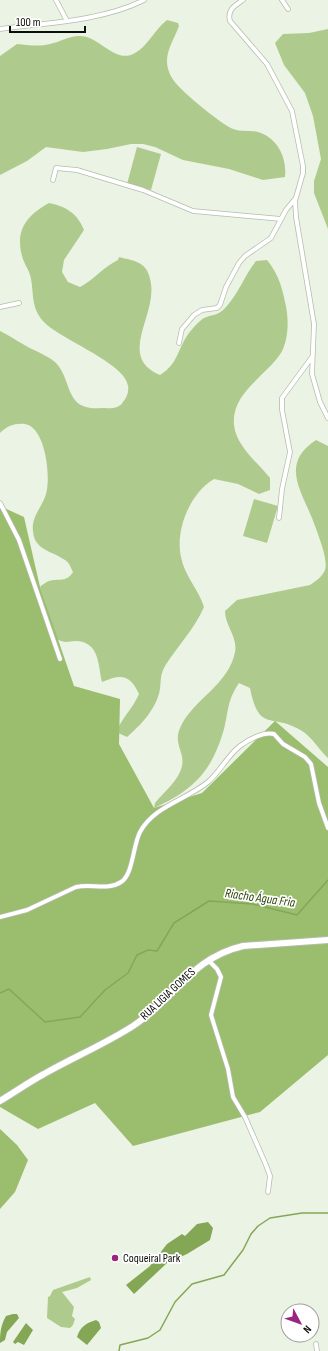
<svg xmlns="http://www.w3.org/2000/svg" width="328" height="1351" font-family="'Sofia Sans Condensed',sans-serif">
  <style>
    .green { fill: #aecb8d }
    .forest { fill: #9abe6d }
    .water { fill: #84a756 }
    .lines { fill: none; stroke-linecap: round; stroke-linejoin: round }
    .stream { stroke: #84a756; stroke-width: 1.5 }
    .street-casing { stroke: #b5bcad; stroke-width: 5.5 }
    .secondary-casing { stroke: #b5bcad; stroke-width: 8 }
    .street { stroke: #fff; stroke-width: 4 }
    .secondary { stroke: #fff; stroke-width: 6 }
    .poi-dot { fill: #9a2580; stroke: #fff; stroke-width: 1.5 }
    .labels { text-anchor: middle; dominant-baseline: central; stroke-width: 3.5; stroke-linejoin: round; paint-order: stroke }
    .street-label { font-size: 12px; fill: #0c0e09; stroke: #fff }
    .poi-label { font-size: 12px; fill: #0c0e09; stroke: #fff; text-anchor: start }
    .water-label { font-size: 13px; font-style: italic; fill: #30460b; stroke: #fff }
  </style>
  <rect width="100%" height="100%" fill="#ebf3e4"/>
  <path class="green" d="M167,20L178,23L179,26C175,37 167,49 167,61C167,69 170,75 174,81C182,92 221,124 233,129C241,132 250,130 258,132C278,138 287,158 285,177L263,180L229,169L183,160L155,147L143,144H131L107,149L83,152L46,147L27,161L0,175V56L17,44C28,45 39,47 50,44C60,42 69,36 79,36C99,35 115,65 135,53C148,46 155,29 167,20Z
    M328,29V229L314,193V181L321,159L313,116L305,93L284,65L275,43L283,34L309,33Z
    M137,147L161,154L151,190L127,184Z
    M49,203C67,207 77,213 84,230L64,260L62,272L68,282L80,287C94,280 103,267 118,260L119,257C126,259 136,260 142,265C148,269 150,277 151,284C156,317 117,357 160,375C179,363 177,349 189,333C193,328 199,321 204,318C213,314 218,316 226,307C239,293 244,276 256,261L267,260C277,272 282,286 285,302C289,317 289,339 281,353C265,377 231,393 234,425C236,446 258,463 270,478V490L259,494L238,484L214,479C190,493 175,530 181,557C184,575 199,590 204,607C195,628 177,647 165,666C160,675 161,680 160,689C157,708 141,725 127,737L116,732C122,718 133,708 139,694C130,674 121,674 102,682C98,666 100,641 75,641C67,642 64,643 57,639L40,587C42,585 46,582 49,581C59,578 66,583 73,572C71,568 69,562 65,560C52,551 34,550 33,531C31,518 41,508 45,497C52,481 46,427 25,424C15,423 7,426 0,433V331C12,337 23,345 34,350C42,354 49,357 55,362C70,376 66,402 86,407C92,409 99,408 104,408C111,409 120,408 123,402C127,397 129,392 128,386C126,363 57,338 43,321C31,307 34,295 31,279C30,271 24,264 22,256C15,230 27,215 49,203Z
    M316,440L328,446V758C319,750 312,737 302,731C272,712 259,734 250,688L239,683C227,701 229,709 224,729C212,771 194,790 154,808L155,803C164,792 179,780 182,766C185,752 173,744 180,728C192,700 229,685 235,652C238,637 225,626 225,611L237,600L310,585C316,581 322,577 325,570C327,564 324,552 322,546C318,534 314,522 309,511C297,484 284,461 316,440Z
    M254,499L278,506L267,543L243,536Z
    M90,1277L91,1280L77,1288L62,1292L74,1307L72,1316L75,1319L73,1325L70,1328L61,1327L47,1318L48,1297L50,1296L53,1290Z"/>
  <path class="forest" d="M0,506L24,517L40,587L74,686L120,699L119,744L154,808L202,793L275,721L328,767V1055L260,1112L133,1146L95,1103L38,1129L0,1107Z
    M0,1129L17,1145L28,1160L15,1192L0,1209Z"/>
  <path class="water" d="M208,1222L213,1228L210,1240L187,1254L167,1263L134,1294L126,1285L150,1266L167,1244L182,1234L185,1236L197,1224Z
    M13,1314H17L19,1318L7,1332L5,1340L0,1343C0,1332 1,1325 6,1316Z
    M96,1320L99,1322L101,1328L87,1345L77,1337C80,1327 86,1323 96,1320Z
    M26,1323L33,1330L24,1345L18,1342L15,1344L13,1342Z"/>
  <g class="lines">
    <path class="stream" d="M0,993L9,989L45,1022L80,1017L105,990L128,973L137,955L148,950L157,951L174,923L209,901L253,904L297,915L328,880
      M119,1351L120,1345L148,1338L160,1330L175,1302L192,1284L224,1275L243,1250L251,1234L258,1226L270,1218L302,1213H328"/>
    <g class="street-casing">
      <path id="street" d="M56,0L67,21
        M243,0C234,6 227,10 230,21L267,64L292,111L303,166V173L295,201L296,217L314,324L312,374L320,402L328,418
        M282,0L288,9
        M0,29C45,23 103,21 144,0
        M53,180L56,168L77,170L143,190L193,211L281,219
        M0,307L19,303
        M179,343L182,329L194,315L202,310L217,308L220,305L226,287L239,263L245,256L271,238L286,210L295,199
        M0,503L19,540L60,659
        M279,518L282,489L290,452L282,410V398L312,357
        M0,917L27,910L76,887C90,883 108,891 121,882C133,875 133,845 140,832C154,806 186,800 208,782C220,772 227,756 240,746C248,740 264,731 274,734L283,744L305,757L311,764L319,803L328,828
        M208,960L217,969L221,977L211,1015L228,1069L233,1097L245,1117L266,1165L270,1176L268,1192
        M316,1344L317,1351"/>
    </g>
    <g class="secondary-casing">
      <path id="secondary" d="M0,1101C15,1092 29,1082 44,1074C74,1057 105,1044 133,1026C174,999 191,958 243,946L328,940"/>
    </g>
    <use href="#street" class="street"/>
    <use href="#secondary" class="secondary"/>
  </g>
  <circle class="poi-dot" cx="115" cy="1258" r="4"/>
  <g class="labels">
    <g class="street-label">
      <text transform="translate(168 994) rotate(-43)">RUA LIGIA GOMES</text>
    </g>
    <g class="poi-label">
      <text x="123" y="1258">Coqueiral Park</text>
    </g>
    <g class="water-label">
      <text transform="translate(260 898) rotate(8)">Riacho Água Fria</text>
    </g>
  </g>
  <g transform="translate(300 1323) rotate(131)"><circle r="19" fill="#ffffff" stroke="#9e9f9d"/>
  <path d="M0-3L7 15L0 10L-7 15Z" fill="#9a2580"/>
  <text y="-6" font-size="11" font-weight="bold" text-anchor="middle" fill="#0c0e09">N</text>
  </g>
  <path d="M10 26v6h75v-6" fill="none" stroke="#0c0e09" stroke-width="2"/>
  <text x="16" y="26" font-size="12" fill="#0c0e09" stroke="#ffffff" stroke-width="3" paint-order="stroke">100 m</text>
</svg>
